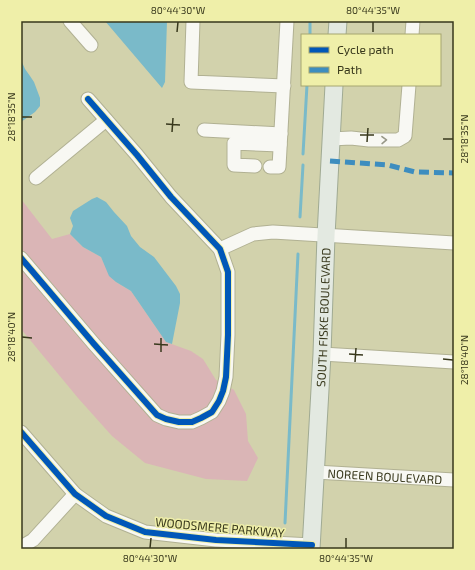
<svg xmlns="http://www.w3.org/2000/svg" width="475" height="570" font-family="'Exo 2',sans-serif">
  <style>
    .green { fill: #dab5b6 }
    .water { fill: #7abac9 }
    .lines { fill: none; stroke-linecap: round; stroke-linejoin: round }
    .stream { stroke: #7abac9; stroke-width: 3 }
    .minor-casing { stroke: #b1b193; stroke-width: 15 }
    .major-casing { stroke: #a0aa93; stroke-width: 19 }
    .minor { stroke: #f8f8f3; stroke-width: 13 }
    .major { stroke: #e3e9e1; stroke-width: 17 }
    .quiet { stroke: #3d8dbf; stroke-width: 5; stroke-dasharray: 10 5; stroke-linecap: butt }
    .cycleway-casing { stroke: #efefa9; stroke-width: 8 }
    .cycleway { stroke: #0057b8; stroke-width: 6 }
    .oneway { stroke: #989888 }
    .ticks { fill: none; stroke: #38381c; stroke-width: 1.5 }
    .labels { text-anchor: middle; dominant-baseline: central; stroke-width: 3; stroke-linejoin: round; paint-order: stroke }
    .street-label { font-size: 12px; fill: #38381c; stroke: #efefa9 }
    .neatline { fill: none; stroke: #38381c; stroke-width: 1.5 }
    .ticks-label { font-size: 10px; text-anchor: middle; fill: #38381c }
  </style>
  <rect width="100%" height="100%" fill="#d2d2ac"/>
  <path class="green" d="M21,199L52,239L70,234L83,247L101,257L105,266L116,282L131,291L166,342L191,351L203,359L216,380L220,382L218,390L209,407L191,416L179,417L160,410L98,340L21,250Z
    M21,266L154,419L192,427L229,387L234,390L246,414L248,441L258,458L247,481L206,479L145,463L112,436L78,398L21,329Z"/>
  <path class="water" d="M105,21H167L165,82L162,88Z
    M21,60L25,69L30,76L34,82L40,98V106L35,112L21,122Z
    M97,197L106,202L114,212L127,226L131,236L140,247L154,257L176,286L180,294V303L172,344L166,342L131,291L116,282L109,276L101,257L83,247L70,234L73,226L70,218L73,211L92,199Z"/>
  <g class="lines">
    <path class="stream" d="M310,35V21
      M303,154L307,85
      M300,217L303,165
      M285,523L298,254"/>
    <g class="minor-casing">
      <g id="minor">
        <path d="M70,21L91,45"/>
        <path d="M193,21L191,82L284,86"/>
        <path d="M412,35L413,21"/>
        <path d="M204,130L281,134"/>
        <path d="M331,139L351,138L369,140H398L405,136L409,85"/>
        <path d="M255,166L234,165V143L280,145"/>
        <path d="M270,167H279L287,21"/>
        <path d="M36,178L106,120"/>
        <path d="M220,249L253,234L273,232L454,243"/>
        <path d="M21,258L94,344L157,415L166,419L179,422H192L201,418L212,412L219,401L223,391L226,377L228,335V272L220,249L171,197L137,155L88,99"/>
        <path d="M322,354L454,362"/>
        <path d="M21,432L75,494L106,516L145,532L216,540L312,545"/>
        <path id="s1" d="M315,472L454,480"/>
        <path d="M21,547L33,540L75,494"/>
      </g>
    </g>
    <g class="major-casing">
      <g id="major">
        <path d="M337,35L338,21"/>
        <path id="s2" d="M311,549L322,354L326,236L334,85"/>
      </g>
    </g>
    <use href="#minor" class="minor"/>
    <use href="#major" class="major"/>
    <path class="quiet" d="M330,161L388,165L415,172L454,173"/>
    <g class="cycleway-casing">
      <path id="cycleway" d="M21,258L94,344L157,415L166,419L179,422H192L201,418L212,412L219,401L223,391L226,377L228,335V272L220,249L171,197L137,155L88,99
        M21,432L75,494L106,516L145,532L216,540L312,545"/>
    </g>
    <use href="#cycleway" class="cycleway"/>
  </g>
  <defs><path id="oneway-chevron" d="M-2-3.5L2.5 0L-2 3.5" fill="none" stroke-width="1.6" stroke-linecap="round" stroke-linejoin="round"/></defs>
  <use class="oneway" href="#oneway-chevron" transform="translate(384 140) rotate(-1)"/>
  <path class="ticks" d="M177,32L178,22M373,32V22M22,117H32M166,124L180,125M172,132L173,118M360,135H374M443,139H453M367,142L368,128M22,337L32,338M154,344L168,345M161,352V338M349,354L363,355M443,359L453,360M355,362L356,348M150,548L151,538M346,548V538"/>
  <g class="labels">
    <g class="street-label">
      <text stroke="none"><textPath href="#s2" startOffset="232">SOUTH FISKE BOULEVARD</textPath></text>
      <text stroke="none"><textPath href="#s1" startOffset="70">NOREEN BOULEVARD</textPath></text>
      <text transform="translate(220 527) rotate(5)">WOODSMERE PARKWAY</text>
    </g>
  </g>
  <rect width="475" height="570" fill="none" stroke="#efefa9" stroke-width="44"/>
  <rect x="301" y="34" width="140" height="52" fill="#efefa9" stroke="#a6a671"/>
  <rect x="309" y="47" width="20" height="6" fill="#0057b8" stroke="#a6a671"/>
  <text x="337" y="54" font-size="12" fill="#38381c">Cycle path</text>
  <rect x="309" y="67" width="20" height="6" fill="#3d8dbf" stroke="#a6a671"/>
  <text x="337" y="74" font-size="12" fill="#38381c">Path</text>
  <rect x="22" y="22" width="431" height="526" class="neatline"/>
  <g class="ticks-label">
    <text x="178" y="14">80°44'30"W</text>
    <text x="373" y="14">80°44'35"W</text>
    <text transform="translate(11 117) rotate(-90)" y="4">28°18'35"N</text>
    <text transform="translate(464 139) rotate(-90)" y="4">28°18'35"N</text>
    <text transform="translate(11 337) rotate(-90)" y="4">28°18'40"N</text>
    <text transform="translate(464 360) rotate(-90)" y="4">28°18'40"N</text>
    <text x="150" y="562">80°44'30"W</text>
    <text x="346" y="562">80°44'35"W</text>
  </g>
</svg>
